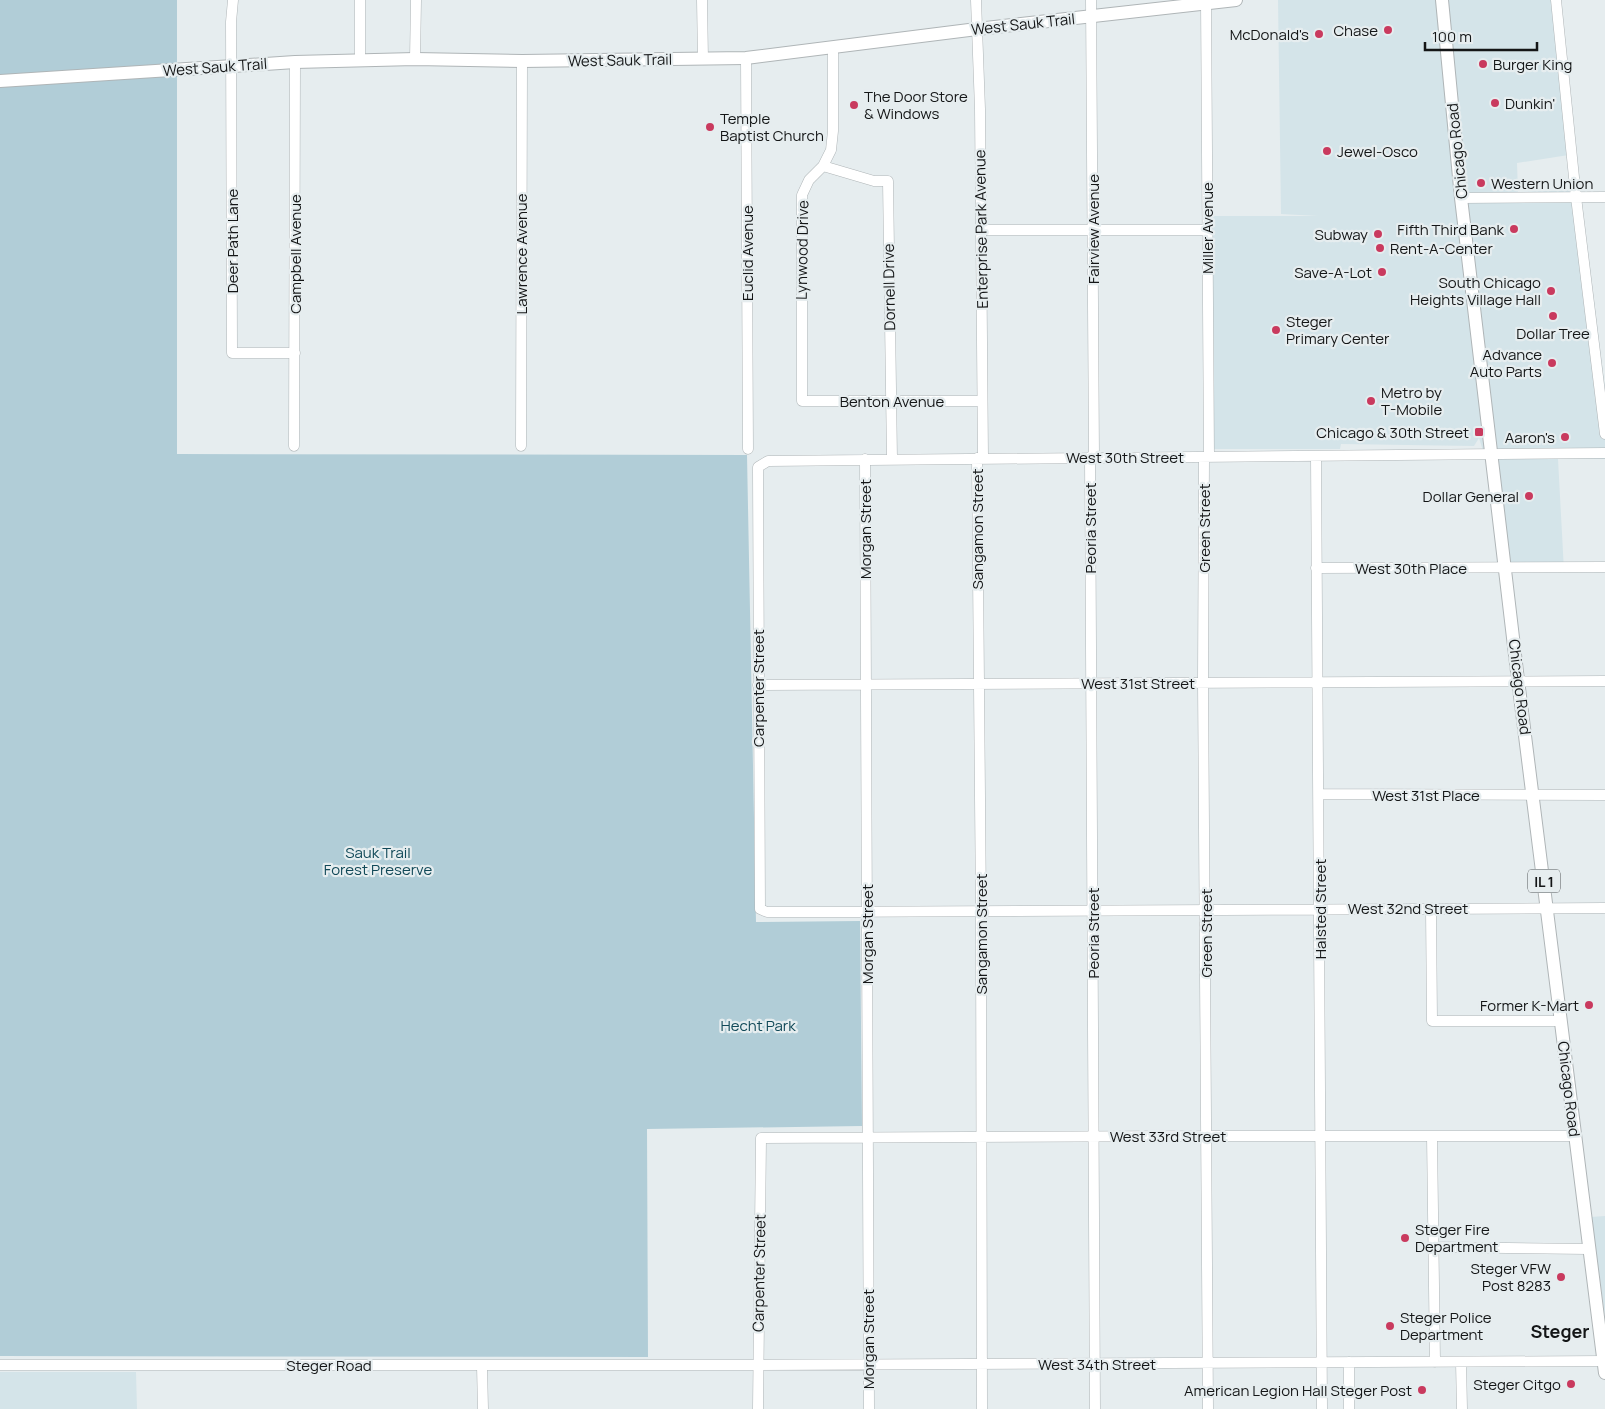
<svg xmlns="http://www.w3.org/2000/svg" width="1605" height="1409" font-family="Manrope,sans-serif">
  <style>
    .built { fill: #d4e4e9 }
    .green { fill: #b1cdd7 }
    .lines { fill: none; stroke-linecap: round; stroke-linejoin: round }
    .minor-casing { stroke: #afb5b7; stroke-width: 11 }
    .major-casing { stroke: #afb5b7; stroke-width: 14 }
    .minor { stroke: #fff; stroke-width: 10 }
    .major { stroke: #fff; stroke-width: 12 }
    .poi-dot { fill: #c93a5e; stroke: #e6edef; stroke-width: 2 }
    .labels { text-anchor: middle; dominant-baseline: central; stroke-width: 4.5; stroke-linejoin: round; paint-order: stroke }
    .shield { fill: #e6edef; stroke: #535658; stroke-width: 1 }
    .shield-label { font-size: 14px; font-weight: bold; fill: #141617 }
    .street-label { font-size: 15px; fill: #141617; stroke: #e6edef }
    .poi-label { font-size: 15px; fill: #141617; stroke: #e6edef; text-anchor: end }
    .park-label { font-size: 15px; fill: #114958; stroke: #e6edef }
    .quarter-label { font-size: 18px; font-weight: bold; fill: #141617; stroke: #e6edef }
  </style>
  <rect width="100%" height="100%" fill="#e6edef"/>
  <path class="built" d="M1278,0H1560L1575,154L1517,163L1518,192L1580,190L1605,389V459H1558L1564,571L1499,570L1486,460L1479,438L1474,446L1341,444L1340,449H1212V216H1318L1281,214Z
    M1605,1216V1315L1591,1217Z
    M0,1372H136L137,1409H0Z"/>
  <path class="green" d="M0,0H177V454L747,455L756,922L860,921L862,1126L647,1129L648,1357L0,1356Z"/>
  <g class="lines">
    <g class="minor-casing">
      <path id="minor" d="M233,0L231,22L232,353H295
        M702,0L703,59
        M976,0L980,109L983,458
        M1091,0L1094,457
        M1206,0L1209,457
        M1556,0L1576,197L1605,434
        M833,48V131L831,150L823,166L809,180L802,195V401H982
        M746,58L748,449
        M415,59L416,0
        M360,61V0
        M823,166L874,181H888L892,459
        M1461,198L1605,197
        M981,230H1206
        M294,446L295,62
        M521,446L522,61
        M1605,453L768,461L758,467V471L760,909L767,912H810L1605,908
        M1316,456L1322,1409
        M1090,457L1095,1409
        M1204,457L1203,682L1208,1409
        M977,458L981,911L982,1409
        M865,459L869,1409
        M1316,568L1605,567
        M758,685L1605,681
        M1319,794L1605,795
        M1431,908L1432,1021H1560
        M1432,1136L1435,1362
        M1433,1247L1589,1249
        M1349,1362V1409
        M1461,1362L1462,1409
        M0,1365H758L1605,1361
        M482,1366L483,1409
        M758,1409L761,1138L1207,1136H1575"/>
    </g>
    <g class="major-casing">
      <path id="major" d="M1442,0L1461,198L1518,680L1605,1373
        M0,81L295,62L415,59L522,61L746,58L977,29L1236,0"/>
    </g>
    <use href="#minor" class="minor"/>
    <use href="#major" class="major"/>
  </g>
  <g class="poi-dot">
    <circle cx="1388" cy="30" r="5"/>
    <circle cx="1319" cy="34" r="5"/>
    <circle cx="1483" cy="64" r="5"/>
    <circle cx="1495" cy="103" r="5"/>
    <circle cx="854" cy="105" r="5"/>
    <circle cx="710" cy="127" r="5"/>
    <circle cx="1327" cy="151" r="5"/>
    <circle cx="1481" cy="183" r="5"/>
    <circle cx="1514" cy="229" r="5"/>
    <circle cx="1378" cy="234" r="5"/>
    <circle cx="1380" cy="248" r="5"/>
    <circle cx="1382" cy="272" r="5"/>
    <circle cx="1551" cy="291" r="5"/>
    <circle cx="1553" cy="316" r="5"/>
    <circle cx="1276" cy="330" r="5"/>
    <circle cx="1552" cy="363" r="5"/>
    <circle cx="1371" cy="401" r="5"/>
    <rect x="1474" y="427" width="10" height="10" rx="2.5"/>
    <circle cx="1565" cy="437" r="5"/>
    <circle cx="1529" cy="496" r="5"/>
    <circle cx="1589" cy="1005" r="5"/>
    <circle cx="1405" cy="1238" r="5"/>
    <circle cx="1561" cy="1277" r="5"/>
    <circle cx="1390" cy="1326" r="5"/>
    <circle cx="1571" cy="1384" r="5"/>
    <circle cx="1422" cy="1390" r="5"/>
  </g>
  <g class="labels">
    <rect class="shield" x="1528" y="869.5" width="32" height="23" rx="4"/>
    <g class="shield-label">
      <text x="1544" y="881">IL 1</text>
    </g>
    <g class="street-label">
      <text transform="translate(1023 24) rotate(-6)">West Sauk Trail</text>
      <text transform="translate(620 60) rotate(-1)">West Sauk Trail</text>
      <text transform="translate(215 67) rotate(-4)">West Sauk Trail</text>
      <text transform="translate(1457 151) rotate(-96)">Chicago Road</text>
      <text transform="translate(1207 228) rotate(-90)">Miller Avenue</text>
      <text transform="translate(981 229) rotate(-91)">Enterprise Park Avenue</text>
      <text transform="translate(1093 229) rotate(-90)">Fairview Avenue</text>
      <text transform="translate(232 241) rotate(-90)">Deer Path Lane</text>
      <text transform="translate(802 250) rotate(-89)">Lynwood Drive</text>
      <text transform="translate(747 253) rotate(-90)">Euclid Avenue</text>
      <text transform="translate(295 254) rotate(-90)">Campbell Avenue</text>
      <text transform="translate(521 254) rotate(-90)">Lawrence Avenue</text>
      <text transform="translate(889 287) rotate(-91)">Dornell Drive</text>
      <text x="892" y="401">Benton Avenue</text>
      <text x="1125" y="457">West 30th Street</text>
      <text transform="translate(1090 528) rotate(-90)">Peoria Street</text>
      <text transform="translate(1204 528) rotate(-90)">Green Street</text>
      <text transform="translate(865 529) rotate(-90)">Morgan Street</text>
      <text transform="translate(977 529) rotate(-90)">Sangamon Street</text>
      <text x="1411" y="568">West 30th Place</text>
      <text x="1138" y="683">West 31st Street</text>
      <text transform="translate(1520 687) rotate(83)">Chicago Road</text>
      <text transform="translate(758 688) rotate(-90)">Carpenter Street</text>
      <text x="1426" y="795">West 31st Place</text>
      <text x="1408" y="908">West 32nd Street</text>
      <text transform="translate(1320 909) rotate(-90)">Halsted Street</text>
      <text transform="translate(1093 933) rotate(-90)">Peoria Street</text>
      <text transform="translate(1206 933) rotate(-90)">Green Street</text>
      <text transform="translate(867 934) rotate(-90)">Morgan Street</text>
      <text transform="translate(981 934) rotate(-90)">Sangamon Street</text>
      <text transform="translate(1569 1089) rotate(83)">Chicago Road</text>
      <text x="1168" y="1136">West 33rd Street</text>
      <text transform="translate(759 1273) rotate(-89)">Carpenter Street</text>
      <text transform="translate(868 1339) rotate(-90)">Morgan Street</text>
      <text x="1097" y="1364">West 34th Street</text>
      <text x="329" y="1365">Steger Road</text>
    </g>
    <g class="poi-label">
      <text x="1378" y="30">Chase</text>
      <text x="1309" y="34">McDonald's</text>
      <text x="1493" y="64" text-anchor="start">Burger King</text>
      <text x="864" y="96" text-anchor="start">The Door Store<tspan x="864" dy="17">&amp; Windows</tspan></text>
      <text x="1505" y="103" text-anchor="start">Dunkin'</text>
      <text x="720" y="118" text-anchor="start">Temple<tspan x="720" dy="17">Baptist Church</tspan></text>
      <text x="1337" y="151" text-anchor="start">Jewel-Osco</text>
      <text x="1491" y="183" text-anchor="start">Western Union</text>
      <text x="1504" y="229">Fifth Third Bank</text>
      <text x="1368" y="234">Subway</text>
      <text x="1390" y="248" text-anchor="start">Rent-A-Center</text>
      <text x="1372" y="272">Save-A-Lot</text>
      <text x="1541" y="282">South Chicago<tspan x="1541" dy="17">Heights Village Hall</tspan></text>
      <text x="1286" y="321" text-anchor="start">Steger<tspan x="1286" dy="17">Primary Center</tspan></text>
      <text x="1553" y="333" text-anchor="middle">Dollar Tree</text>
      <text x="1542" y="354">Advance<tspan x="1542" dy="17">Auto Parts</tspan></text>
      <text x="1381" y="392" text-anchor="start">Metro by<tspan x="1381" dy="17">T-Mobile</tspan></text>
      <text x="1469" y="432">Chicago &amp; 30th Street</text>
      <text x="1555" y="437">Aaron's</text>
      <text x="1519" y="496">Dollar General</text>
      <text x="1579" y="1005">Former K-Mart</text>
      <text x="1415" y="1229" text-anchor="start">Steger Fire<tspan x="1415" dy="17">Department</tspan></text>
      <text x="1551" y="1268">Steger VFW<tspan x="1551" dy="17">Post 8283</tspan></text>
      <text x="1400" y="1317" text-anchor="start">Steger Police<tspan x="1400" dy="17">Department</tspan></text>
      <text x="1561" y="1384">Steger Citgo</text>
      <text x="1412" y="1390">American Legion Hall Steger Post</text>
    </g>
    <g class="park-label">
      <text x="378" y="852">Sauk Trail<tspan x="378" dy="17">Forest Preserve</tspan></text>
      <text x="758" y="1025">Hecht Park</text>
    </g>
    <g class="quarter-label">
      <text x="1560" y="1331">Steger</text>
    </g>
  </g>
  <path d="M1425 42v8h112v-8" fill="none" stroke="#141617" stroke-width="2.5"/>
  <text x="1432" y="42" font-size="15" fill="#141617" stroke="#e6edef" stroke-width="4" paint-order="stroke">100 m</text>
</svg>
